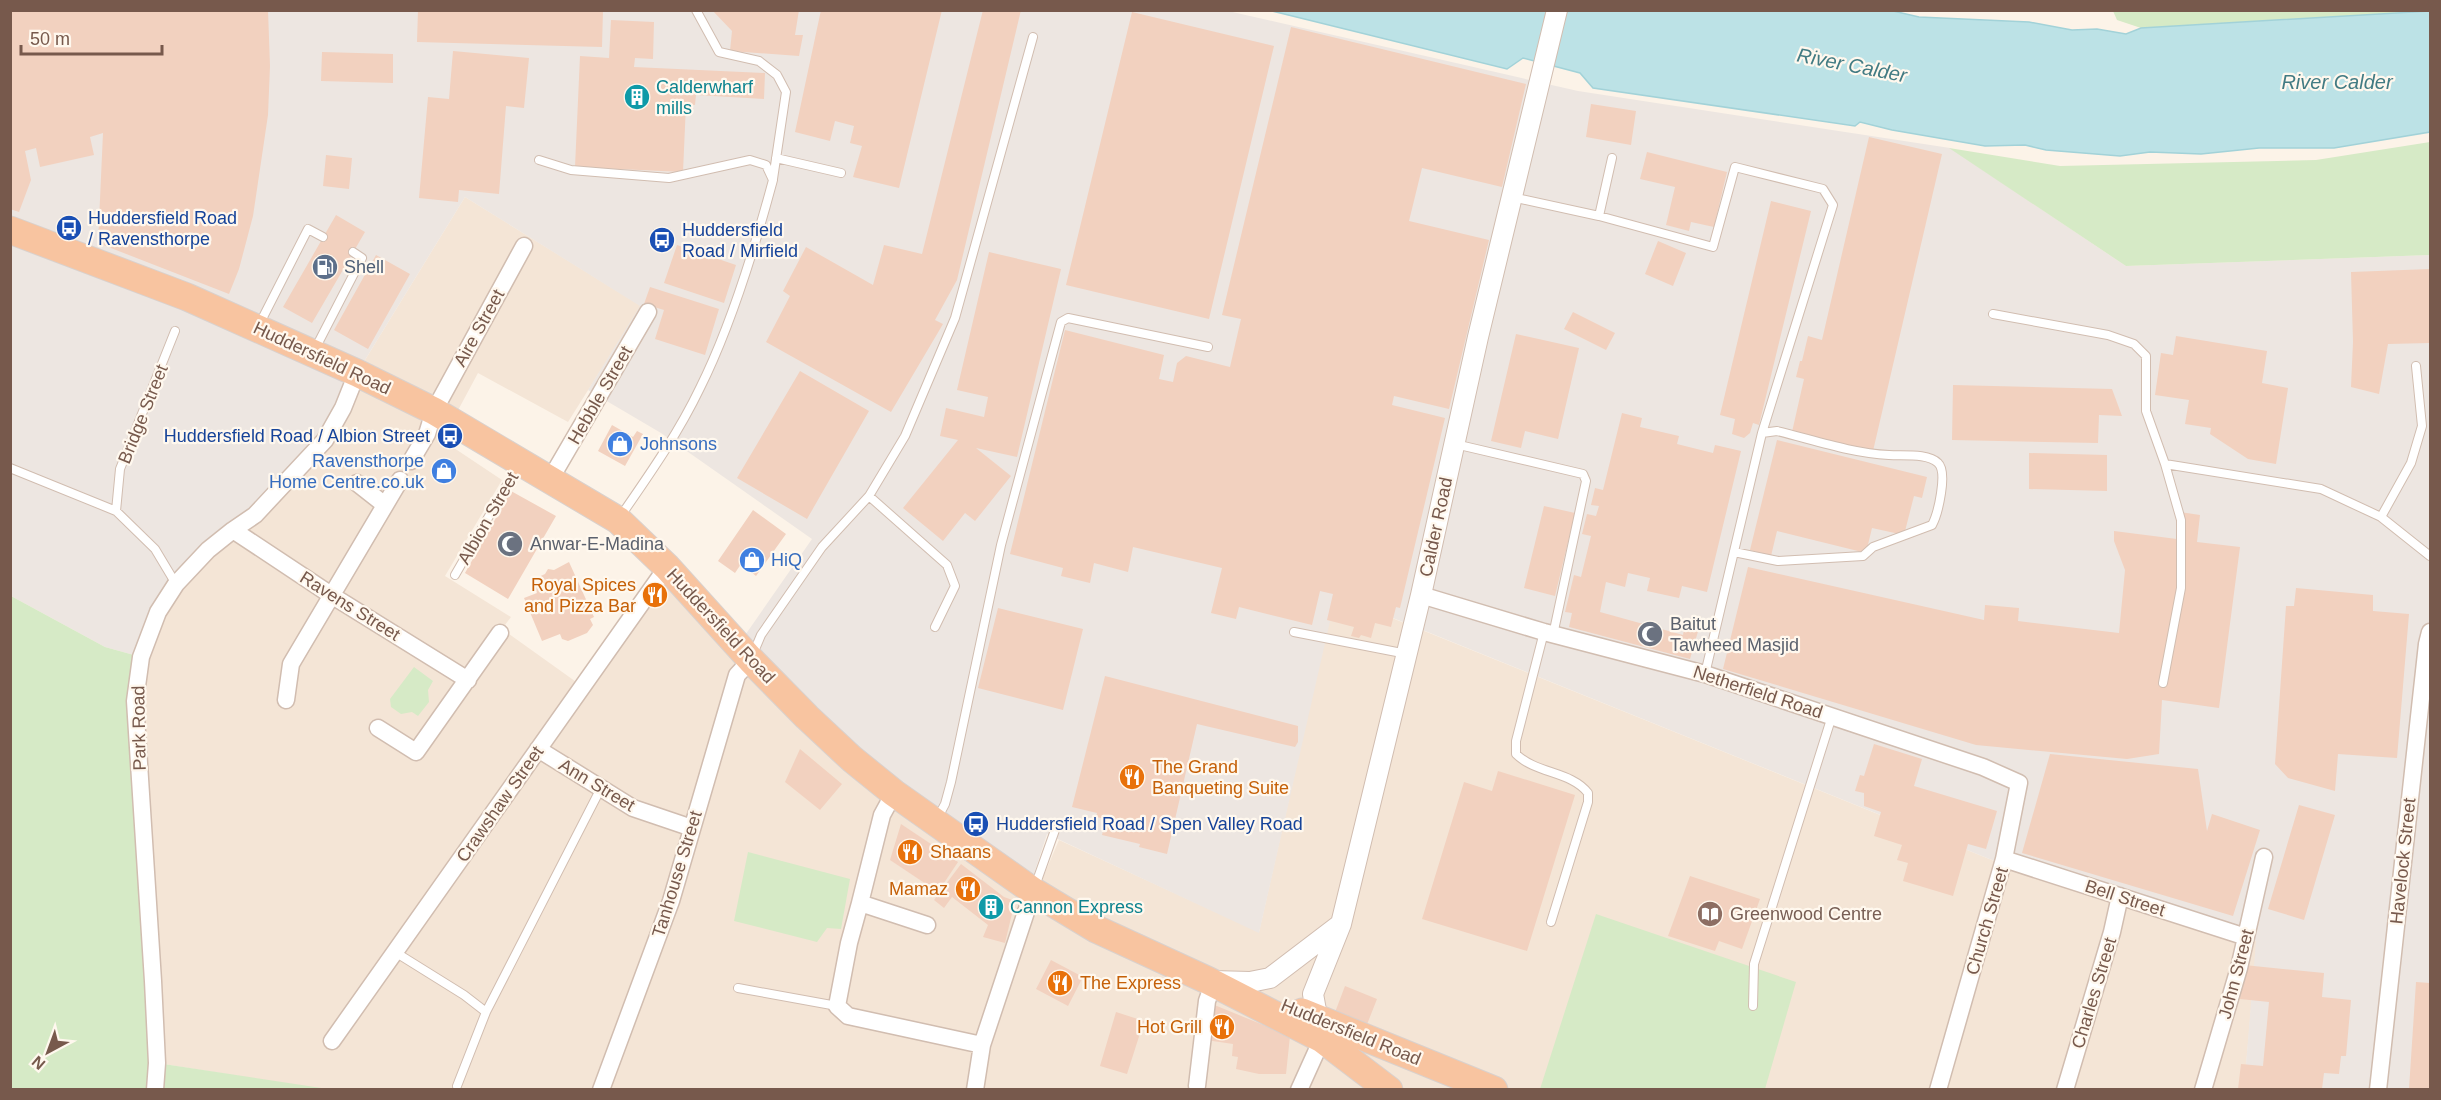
<svg xmlns="http://www.w3.org/2000/svg" width="2441" height="1100" font-family="Arial,sans-serif">
  <style>
    .residential { fill: #f4e5d6 }
    .industrial { fill: #ede6e1 }
    .green { fill: #d6eac6 }
    .water { fill: #bce2e6; stroke: #a2d2d8; stroke-width: 1.5 }
    .building { fill: #f2d1bf }
    .lines { fill: none; stroke-linecap: round; stroke-linejoin: round }
    .service-casing { stroke: #d1bdb0; stroke-width: 10 }
    .minor-casing { stroke: #d1bdb0; stroke-width: 19 }
    .tertiary-casing { stroke: #d1bdb0; stroke-width: 22 }
    .trunk-casing { stroke: #d9d1cd; stroke-width: 29 }
    .service { stroke: #fff; stroke-width: 8 }
    .minor { stroke: #fff; stroke-width: 16 }
    .tertiary { stroke: #fff; stroke-width: 20 }
    .trunk { stroke: #f8c4a0; stroke-width: 27 }
    .labels { text-anchor: middle; dominant-baseline: central; stroke-width: 4.5; stroke-linejoin: round; paint-order: stroke }
    .culture-label { font-size: 18px; fill: #0d838f; stroke: #fff8ee; text-anchor: start }
    .transit-label { font-size: 18px; fill: #164399; stroke: #fff8ee; text-anchor: start }
    .service-label { font-size: 18px; fill: #4e5e75; stroke: #fff8ee; text-anchor: start }
    .street-label { font-size: 18px; fill: #77594c; stroke: #fff8ee }
    .shop-label { font-size: 18px; fill: #366cbe; stroke: #fff8ee; text-anchor: start }
    .worship-label { font-size: 18px; fill: #5b616d; stroke: #fff8ee; text-anchor: start }
    .food-label { font-size: 18px; fill: #c56008; stroke: #fff8ee; text-anchor: end }
    .education-label { font-size: 18px; fill: #785e54; stroke: #fff8ee; text-anchor: start }
    .water-label { font-size: 20px; font-style: italic; fill: #427b83; stroke: #fff8ee }
  </style>
  <rect width="100%" height="100%" fill="#fcf3e8"/>
  <path class="residential" d="M465,197L641,306L568,422L478,373L442,440L502,480L445,576L511,617L502,629L586,689L666,576L1038,889L1059,840L1259,932L1335,595L2049,883L2257,941L2244,1089L328,1090L157,1063L135,701L158,612L357,373Z"/>
  <path class="industrial" d="M10,11H1228L1578,91L1950,148L2126,266L2430,255V1089H2244L2256,941L2049,883L1336,595L1259,933L1047,834L1031,883L900,789L741,641L812,539L661,433L588,390L640,306L465,197L357,373L325,440L176,584L141,657L105,647L11,596Z"/>
  <path class="green" d="M2113,11L2430,10V11L2141,28L2117,20Z
    M2430,142V255L2126,266L1949,148L2060,166L2316,160Z
    M11,596L105,647L141,657L157,1063L328,1089H11Z
    M414,667L433,681L428,690L429,702L418,716L412,712L401,714L391,707L390,699Z
    M748,852L850,879L841,929L827,928L817,942L734,921Z
    M1596,914L1796,982L1765,1089H1540Z"/>
  <path class="water" d="M1889,10L1919,17L2029,22L2072,30L2097,29L2126,34L2141,28L2430,11V132L2334,148H2259L2201,154L2150,152L2120,156L2046,150L2025,145L1985,146L1892,130L1860,122L1855,126L1593,88L1580,73L1523,58L1507,69L1272,11Z"/>
  <path class="building" d="M10,10H268L270,66L268,115L253,216L239,269L229,294L98,243L103,133L90,137L94,155L40,167L36,148L25,151L31,180L19,212L10,209Z
    M418,10H603L602,47L417,42Z
    M712,10H799L795,35H803L799,56L730,51L732,31Z
    M821,10H942L899,188L853,177L862,146L850,143L854,126L835,121L830,141L795,132Z
    M983,10H1021L957,280L935,320L943,324L891,412L766,342L790,296L783,291L806,247L873,285L884,245L922,254Z
    M1132,12L1274,46L1209,319L1066,285Z
    M611,20L654,22L653,59L635,58L634,67L765,73L764,99L696,95L695,105L686,104L683,172L575,167L580,56L609,58Z
    M1291,27L1526,84L1502,187L1422,168L1409,221L1489,240L1449,409L1394,396L1392,405L1445,418L1400,608L1396,607L1391,627L1375,623L1371,638L1361,635L1359,638L1351,636L1354,627L1327,620L1333,594L1320,591L1312,625L1239,607L1236,619L1211,613L1222,568L1133,547L1128,572L1094,563L1090,583L1061,576L1063,568L1010,554L1065,330L1164,355L1159,379L1173,382L1177,363L1186,356L1230,367L1241,319L1222,315Z
    M453,51L529,58L524,108L506,106L499,194L459,190L458,202L419,198L428,97L449,99Z
    M322,52L393,54V83L321,81Z
    M1591,104L1636,111L1631,145L1586,137Z
    M1869,137L1942,154L1873,451L1792,432L1804,379L1796,377L1800,361H1802L1808,336L1822,340Z
    M1647,152L1727,172L1714,227L1691,222L1689,231L1666,225L1675,187L1640,179Z
    M326,155L352,158L349,189L323,186Z
    M1771,201L1811,211L1759,425L1753,423L1750,433L1744,438L1732,434L1735,419L1720,415Z
    M336,215L365,232L312,323L283,307Z
    M1658,241L1686,253L1673,286L1645,274Z
    M677,245L736,265L724,303L664,283Z
    M989,252L1061,269L1017,457L976,448L1011,476L975,521L965,513L943,541L903,508L958,440L940,436L946,408L984,417L988,397L957,390Z
    M376,255L410,274L368,349L334,330Z
    M2430,269V343L2388,344L2379,394L2351,387L2353,342L2351,272Z
    M650,287L719,309L705,355L655,339L664,310L644,304Z
    M1573,312L1615,333L1606,350L1564,329Z
    M1516,334L1579,348L1558,439L1525,431L1521,448L1491,441Z
    M2176,336L2267,351L2262,383L2288,388L2276,464L2248,459L2210,434L2211,428L2185,424L2189,400L2155,395L2161,353L2173,355Z
    M800,371L869,411L807,519L737,478Z
    M1953,385L2112,389L2122,416L2099,415L2098,443L1952,440Z
    M1622,413L1642,418L1640,427L1679,436L1677,444L1713,453L1715,445L1741,451L1707,592L1682,586L1679,598L1647,591L1650,578L1628,573L1625,587L1606,582L1600,612L1683,635L1685,624L1699,628L1690,659L1569,627L1572,613L1565,612L1574,575L1581,577L1591,536L1582,534L1587,514L1596,516L1599,506L1591,505L1595,488L1603,490Z
    M612,425L633,437L637,431L643,434L625,466L598,451Z
    M1777,440L1927,477L1922,498L1914,496L1904,535L1872,528L1866,553L1777,531L1771,556L1750,550Z
    M2029,453L2107,455V491L2029,489Z
    M511,491L556,516L508,599L465,573Z
    M1544,506L1575,513L1555,596L1524,588Z
    M753,510L786,534L756,576L741,564L735,573L718,561Z
    M2180,512L2200,515L2197,542L2240,547L2219,708L2162,700L2159,754L2127,759L1976,745L1723,669L1748,567L1984,620L1985,605L2019,608L2018,621L2119,633L2125,570L2114,541V531L2177,539Z
    M569,562L594,617L590,619L593,625L587,633L568,641L562,639L560,634L542,641L524,598L537,593L532,580L545,574L548,569L554,570Z
    M2296,588L2373,595V611L2409,614L2397,758L2338,754L2335,791L2288,778L2275,764L2286,606H2294Z
    M998,608L1083,629L1063,710L978,688Z
    M1105,676L1298,726V742L1295,747L1197,724L1167,854L1139,847L1140,844L1102,835L1106,819L1096,817L1097,813L1072,807Z
    M1874,744L1922,759L1914,786L1997,811L1986,849L1968,844L1953,896L1903,881L1908,863L1897,860L1902,845L1874,836L1881,812L1864,806V793L1855,791L1860,775L1864,776Z
    M800,749L842,784L820,810L785,782Z
    M2050,754L2198,769L2207,831L2212,814L2260,830L2233,916L2022,853Z
    M1498,771L1575,795L1527,951L1422,919L1464,782L1492,791Z
    M2299,805L2335,815L2304,920L2268,909Z
    M901,824L958,862L938,892L890,860Z
    M961,864L1004,897L1015,901L1005,943L983,937L988,925L952,897L944,908L934,900Z
    M1690,876L1760,899L1742,949L1719,941L1715,951L1668,936Z
    M1051,960L1083,977L1068,1006L1036,989Z
    M2244,965L2324,973L2322,997L2351,1000L2346,1056H2341L2339,1074L2324,1073L2322,1089H2238L2241,1064L2263,1066L2269,1002L2240,999Z
    M2416,982L2430,983V1089H2409Z
    M1345,986L1377,999L1366,1027L1334,1015Z
    M1212,1004L1290,1036L1286,1074H1259L1236,1069L1238,1057L1232,1056L1233,1044L1206,1040Z
    M1116,1012L1144,1021L1127,1074L1100,1066Z"/>
  <g class="lines">
    <g class="service-casing">
      <path id="service" d="M696,10L719,52L759,61L777,75L786,92L773,179
        M776,158L841,173
        M539,160L571,170L669,178L750,160L766,165L773,180C755,247 731,326 700,388C678,434 649,475 620,517
        M1512,197L1599,216L1713,247L1735,167L1823,189L1833,205L1762,433
        M1599,216L1612,158
        M1993,314L2108,335L2134,344L2146,356V411L2165,464L2321,489L2381,517L2430,556
        M259,325L308,229L323,237
        M175,331L120,469L116,511L155,549L176,584
        M314,351L362,258L353,252
        M1455,444L1583,474L1586,481L1553,635
        M10,468L116,511
        M869,496L947,565L955,586L935,627
        M2381,517L2411,463L2422,426L2416,366
        M455,575L518,466
        M1294,632L1407,654
        M1544,632L1516,741V754C1536,774 1571,771 1588,793V802L1551,922
        M753,654L761,635L822,547L869,496L905,436L955,318L1033,37
        M1705,674L1762,433L1777,431C1814,440 1851,453 1889,455C1903,456 1928,453 1938,463C1948,472 1938,514 1932,525L1873,547L1863,556L1778,561L1734,552
        M2163,683L2181,588V520L2165,464
        M937,819L945,804L951,782L1001,545L1061,322L1068,318L1208,347
        M1034,889L1055,830
        M395,952L464,995L486,1012
        M738,988L837,1006
        M1753,1006L1754,964L1832,716
        M457,1086L486,1012L601,788"/>
    </g>
    <g class="minor-casing">
      <path id="minor" d="M411,461L427,434L434,411L524,246
        M551,478L648,312
        M357,483L385,505
        M233,530L331,595L468,680
        M1421,595L1544,632L1705,674L1983,767L2019,783L2004,859L1938,1090
        M286,700L291,664L400,480
        M378,728L416,752L500,633
        M538,749L633,808L692,828
        M2004,859L2246,937
        M860,903L882,815L894,793
        M927,925L860,903L849,943L837,1006L848,1016L982,1045
        M332,1041L667,567
        M1197,1086L1207,1001L1213,984
        M155,1090L157,1063L153,981L135,701L141,657L158,612L176,584L208,550L233,530L255,515L325,440L343,408L357,373
        M601,1090L671,901L737,675L751,660
        M975,1090L982,1045L1033,891
        M1299,1090L1322,1039
        M2065,1090L2112,932L2120,896
        M2203,1090L2239,968L2264,857
        M2378,1090L2427,644L2430,632"/>
    </g>
    <g class="tertiary-casing">
      <path id="tertiary" d="M1212,981L1250,982L1270,978L1341,924
        M1319,1027L1313,994L1341,924L1421,595L1478,337L1557,10"/>
    </g>
    <g class="trunk-casing">
      <path id="trunk" d="M10,230L187,297L357,373L434,411L618,520L667,567L751,660L807,717L852,759L894,793L1033,891L1096,929L1207,980L1322,1039L1389,1090
        M1302,1012L1494,1090"/>
    </g>
    <use href="#service" class="service"/>
    <use href="#minor" class="minor"/>
    <use href="#tertiary" class="tertiary"/>
    <use href="#trunk" class="trunk"/>
  </g>
  <defs>
    <g id="building-disc" transform="scale(1.35)"><circle r="9.5" fill="#0f9aa8" stroke="#fff8ee"/><path d="M-4-6H4V6H1V3H-1V6H-4ZM-2.5-4.3h1.7v1.8h-1.7ZM.8-4.3h1.7v1.8H.8ZM-2.5-1h1.7V.8h-1.7ZM.8-1h1.7V.8H.8Z" fill="#fff"/></g>
    <g id="bus-disc" transform="scale(1.35)"><circle r="9.5" fill="#1a4fb4" stroke="#fff8ee"/><path d="M-5-6H5V4H4V6H2V4H-2V6H-4V4H-5ZM-3.5-4V0h7V-4ZM-3.5 1.2v1.5H-2V1.2ZM2 1.2v1.5H3.5V1.2Z" fill="#fff"/></g>
    <g id="fuel-disc" transform="scale(1.35)"><circle r="9.5" fill="#5c6f8a" stroke="#fff8ee"/><path d="M-5.5-6h7V0h2V4h1.3V-2.5L3-4.5l.8-.8L6-3V5H2.5V1h-1V6h-7ZM-4.2-4.7v3.2H.2V-4.7Z" fill="#fff"/></g>
    <g id="shop-disc" transform="scale(1.35)"><circle r="9.5" fill="#3f7fe0" stroke="#fff8ee"/><path d="M-5-2.5h2.3a2.7 3.5 0 0 1 5.4 0H5L5.5 6h-11ZM-1.5-2.5h3a1.5 2.3 0 0 0-3 0Z" fill="#fff"/></g>
    <g id="mosque-disc" transform="scale(1.35)"><circle r="9.5" fill="#6b7280" stroke="#fff8ee"/><path d="M3.5-4.9A6 6 0 1 0 3.5 4.9A5 5 0 1 1 3.5-4.9Z" fill="#fff"/></g>
    <g id="restaurant-disc" transform="scale(1.35)"><circle r="9.5" fill="#e8710a" stroke="#fff8ee"/><path d="M-5-6h1v4h1v-4h1v4h1v-4h1v5L-1.5 .5V6h-2V.5L-5-1ZM5-6V6H3V1.5H1.5Q1.5-4 5-6Z" fill="#fff"/></g>
    <g id="library-disc" transform="scale(1.35)"><circle r="9.5" fill="#8d6e63" stroke="#fff8ee"/><path d="M-6-4Q-3-5.5-.7-3.5V5Q-3 3-6 4ZM6-4Q3-5.5 .7-3.5V5Q3 3 6 4Z" fill="#fff"/></g>
  </defs>
  <g fill-rule="evenodd">
    <use href="#building-disc" x="637" y="97"/>
    <use href="#bus-disc" x="69" y="228"/>
    <use href="#bus-disc" x="662" y="240"/>
    <use href="#fuel-disc" x="325" y="267"/>
    <use href="#bus-disc" x="450" y="436"/>
    <use href="#shop-disc" x="620" y="444"/>
    <use href="#shop-disc" x="444" y="471"/>
    <use href="#mosque-disc" x="510" y="544"/>
    <use href="#shop-disc" x="752" y="560"/>
    <use href="#restaurant-disc" x="655" y="595"/>
    <use href="#mosque-disc" x="1650" y="634"/>
    <use href="#restaurant-disc" x="1132" y="777"/>
    <use href="#bus-disc" x="976" y="824"/>
    <use href="#restaurant-disc" x="910" y="852"/>
    <use href="#restaurant-disc" x="968" y="889"/>
    <use href="#building-disc" x="991" y="907"/>
    <use href="#library-disc" x="1710" y="914"/>
    <use href="#restaurant-disc" x="1060" y="983"/>
    <use href="#restaurant-disc" x="1222" y="1027"/>
  </g>
  <g class="labels">
    <g class="culture-label">
      <text x="656" y="87">Calderwharf<tspan x="656" dy="21">mills</tspan></text>
      <text x="1010" y="907">Cannon Express</text>
    </g>
    <g class="transit-label">
      <text x="88" y="218">Huddersfield Road<tspan x="88" dy="21">/ Ravensthorpe</tspan></text>
      <text x="682" y="230">Huddersfield<tspan x="682" dy="21">Road / Mirfield</tspan></text>
      <text x="430" y="436" text-anchor="end">Huddersfield Road / Albion Street</text>
      <text x="996" y="824">Huddersfield Road / Spen Valley Road</text>
    </g>
    <g class="service-label">
      <text x="344" y="267">Shell</text>
    </g>
    <g class="street-label">
      <text transform="translate(479 328) rotate(-61)">Aire Street</text>
      <text transform="translate(322 358) rotate(25)">Huddersfield Road</text>
      <text transform="translate(600 395) rotate(-60)">Hebble Street</text>
      <text transform="translate(143 414) rotate(-68)">Bridge Street</text>
      <text transform="translate(488 518) rotate(-60)">Albion Street</text>
      <text transform="translate(1436 527) rotate(-78)">Calder Road</text>
      <text transform="translate(350 606) rotate(32)">Ravens Street</text>
      <text transform="translate(721 626) rotate(47)">Huddersfield Road</text>
      <text transform="translate(1758 692) rotate(18)">Netherfield Road</text>
      <text transform="translate(139 728) rotate(-91)">Park Road</text>
      <text transform="translate(597 785) rotate(31)">Ann Street</text>
      <text transform="translate(500 804) rotate(-55)">Crawshaw Street</text>
      <text transform="translate(2403 861) rotate(-84)">Havelock Street</text>
      <text transform="translate(677 874) rotate(-73)">Tanhouse Street</text>
      <text transform="translate(2125 898) rotate(18)">Bell Street</text>
      <text transform="translate(1987 921) rotate(-74)">Church Street</text>
      <text transform="translate(2236 974) rotate(-75)">John Street</text>
      <text transform="translate(2094 993) rotate(-73)">Charles Street</text>
      <text transform="translate(1351 1032) rotate(22)">Huddersfield Road</text>
    </g>
    <g class="shop-label">
      <text x="640" y="444">Johnsons</text>
      <text x="424" y="461" text-anchor="end">Ravensthorpe<tspan x="424" dy="21">Home Centre.co.uk</tspan></text>
      <text x="771" y="560">HiQ</text>
    </g>
    <g class="worship-label">
      <text x="530" y="544">Anwar-E-Madina</text>
      <text x="1670" y="624">Baitut<tspan x="1670" dy="21">Tawheed Masjid</tspan></text>
    </g>
    <g class="food-label">
      <text x="636" y="585">Royal Spices<tspan x="636" dy="21">and Pizza Bar</tspan></text>
      <text x="1152" y="767" text-anchor="start">The Grand<tspan x="1152" dy="21">Banqueting Suite</tspan></text>
      <text x="930" y="852" text-anchor="start">Shaans</text>
      <text x="948" y="889">Mamaz</text>
      <text x="1080" y="983" text-anchor="start">The Express</text>
      <text x="1202" y="1027">Hot Grill</text>
    </g>
    <g class="education-label">
      <text x="1730" y="914">Greenwood Centre</text>
    </g>
    <g class="water-label">
      <text transform="translate(1852 65) rotate(11)">River Calder</text>
      <text x="2337" y="82">River Calder</text>
    </g>
  </g>
  <rect width="2441" height="1100" fill="none" stroke="#77594c" stroke-width="24"/>
  <g transform="translate(48 1052) rotate(221)" stroke="#fff8ee" stroke-width="4.5" paint-order="stroke">
  <path d="M0-4.5L10 22L0 15L-10 22Z" fill="#77594c"/>
  <text y="-9" font-size="16" font-weight="bold" text-anchor="middle" fill="#77594c">N</text>
  </g>
  <path d="M21 45v9h141v-9" fill="none" stroke="#77594c" stroke-width="3"/>
  <text x="30" y="45" font-size="18" fill="#77594c" stroke="#fff8ee" stroke-width="4.5" paint-order="stroke">50 m</text>
</svg>
